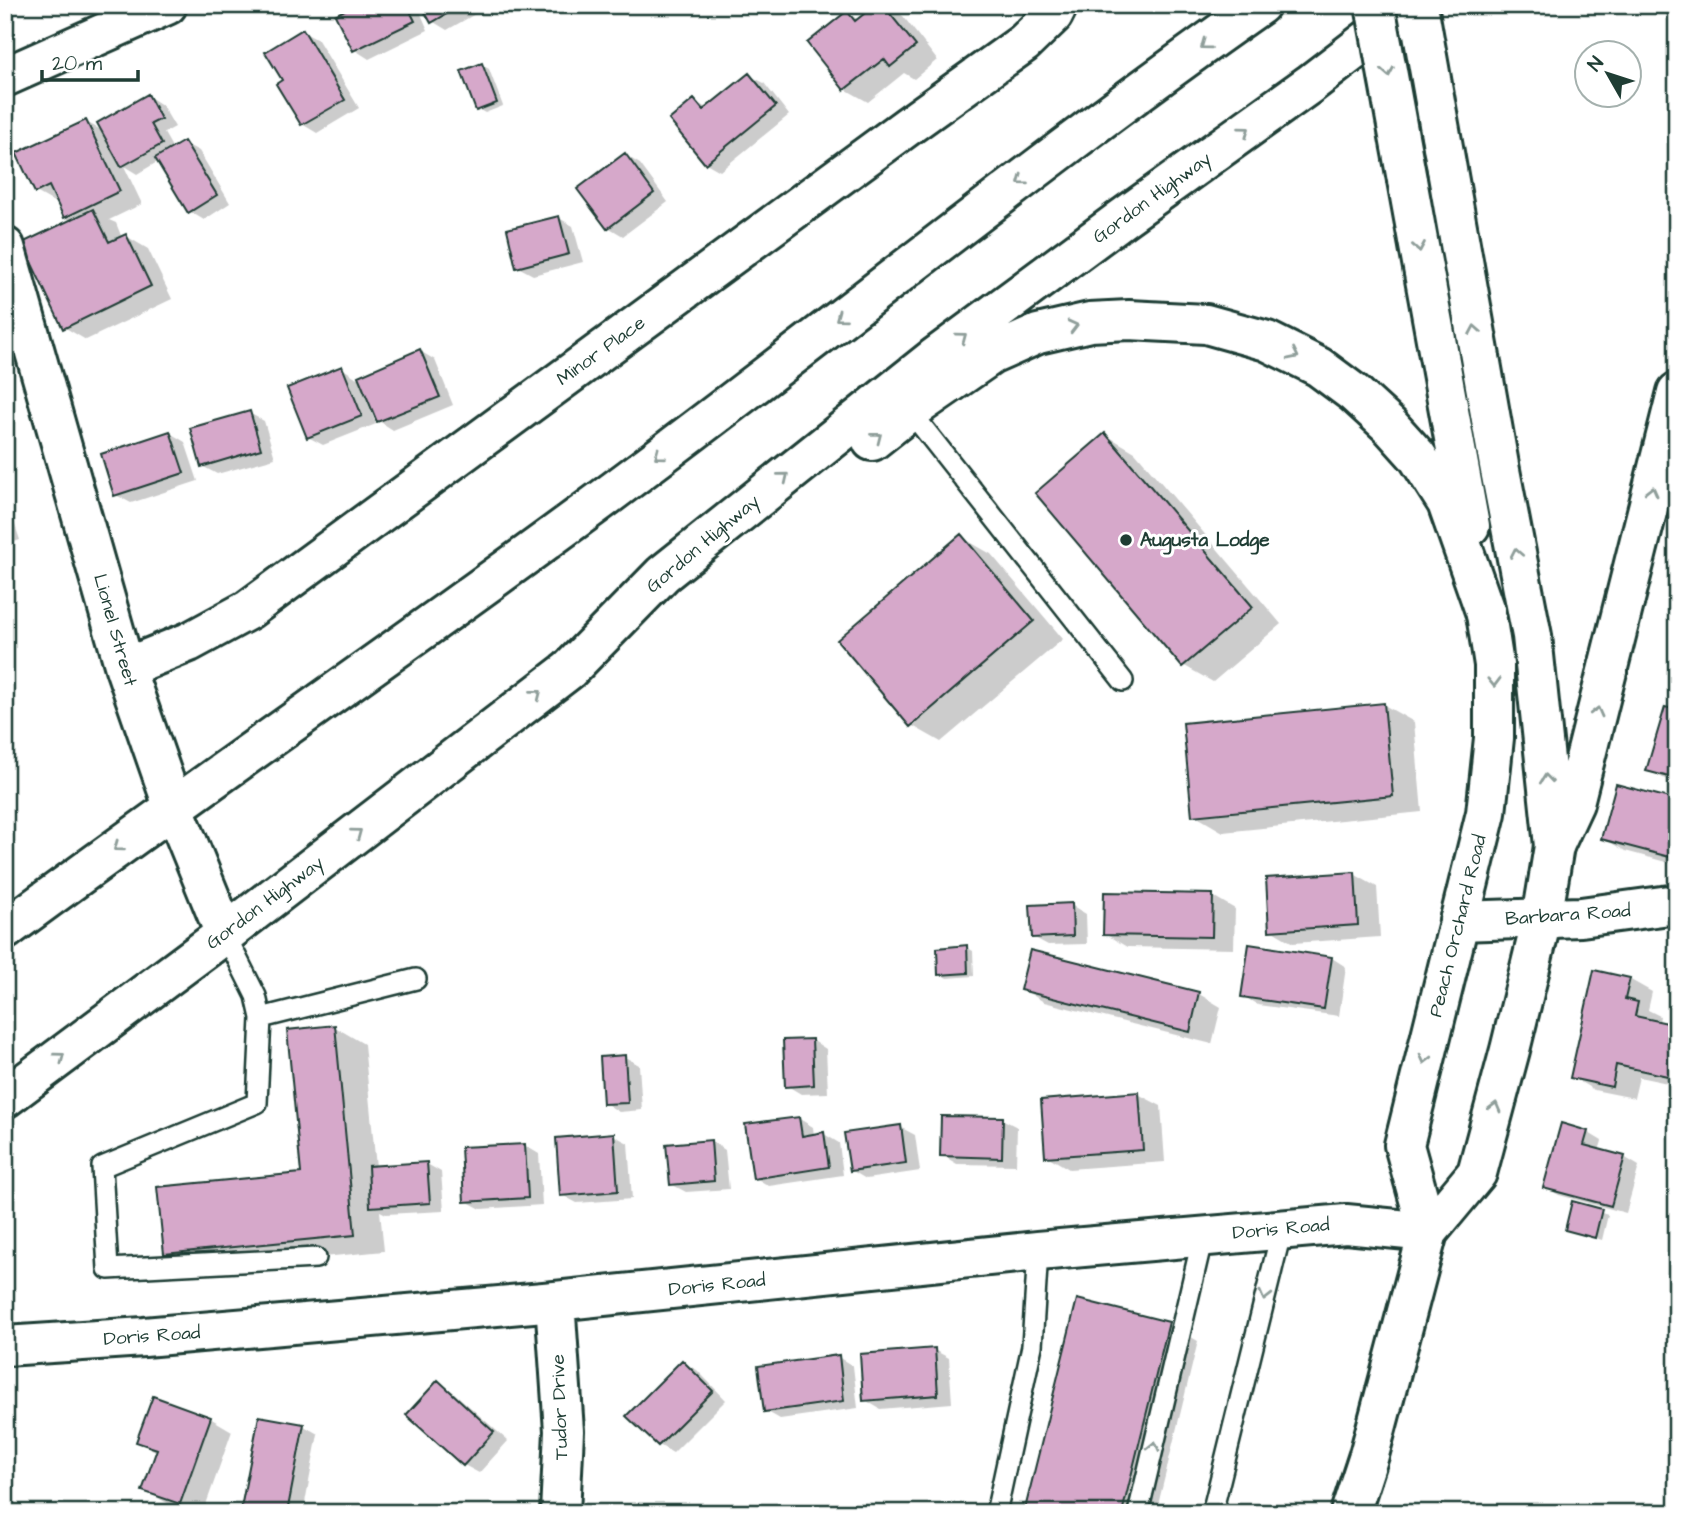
<svg xmlns="http://www.w3.org/2000/svg" width="1682" height="1518" font-family="'Architects Daughter',sans-serif">
<rect width="100%" height="100%" fill="#fff"/>
<filter id="ink" filterUnits="userSpaceOnUse"><feTurbulence type="fractalNoise" baseFrequency=".0143" numOctaves="2"/><feDisplacementMap in="SourceGraphic" scale="14" xChannelSelector="R" yChannelSelector="G"/><feConvolveMatrix kernelMatrix="1 2 1 2 8 2 1 2 1" color-interpolation-filters="sRGB"/></filter>
<g filter="url(#ink)">
<!-- shadow -->
<path fill="#0003" d="M5,5L10,12L5,14Z
M358,5H417L428,30L369,59L355,50L338,15Z
M423,5H491L447,30L432,21Z
M878,5H884L903,16L937,60L914,79L904,73L868,102L845,89L809,43L847,13L859,20Z
M944,5H985L984,13Z
M303,32L318,40L359,108L317,133L302,124Z
M482,65L489,69L503,106L485,113L478,109Z
M749,75L764,83L789,115L720,171L706,163L694,101L708,109Z
M148,96L162,105L175,127L164,133L173,149L184,143L199,151L230,203L204,220L189,211L159,161L137,174L124,166L142,204L109,220L116,223L122,238L126,236L148,249L172,299L86,340L64,327L72,221L65,217L59,205L36,192L86,122L103,131Z
M625,155L640,164L668,202L623,236L608,227Z
M559,218L573,226L583,262L533,275L518,267Z
M420,351L435,360L453,405L393,430L379,421L369,397L366,398L376,424L323,445L308,437L342,368L357,378Z
M249,413L264,421L275,458L217,474L202,466Z
M170,433L185,442L198,481L131,503L116,495Z
M1106,435L1135,452L1281,624L1213,682L1183,665Z
M5,495L20,540L5,545Z
M961,537L991,554L1063,639L941,742L911,725Z
M1384,705L1414,722L1422,812L1223,832L1194,815Z
M1677,711V782L1663,778L1648,770Z
M1677,802V865L1625,851L1603,838Z
M1354,874L1377,887L1380,937L1293,943L1271,930Z
M1213,896L1235,909L1234,949L1127,947L1105,934Z
M1071,905L1086,914L1087,944L1048,945L1033,937Z
M966,947L973,951L974,976L947,978L940,974Z
M1031,952L1199,994L1221,1007L1212,1044L1044,1002L1022,989Z
M1332,958L1346,967L1339,1016L1258,1005L1243,996Z
M1629,979L1652,992L1648,1010L1660,1016L1659,1022L1677,1026V1085L1639,1077L1634,1098L1594,1090L1572,1077Z
M335,1027L364,1044L376,1167L427,1164L441,1172L444,1211L386,1214L380,1211L384,1251L195,1270L165,1253L303,1175Z
M812,1040L826,1049L828,1093L801,1094L786,1085Z
M625,1057L639,1065L642,1110L619,1112L605,1103Z
M1138,1094L1161,1106L1165,1162L1069,1169L1047,1156Z
M798,1118L813,1127L814,1136L824,1134L839,1143L843,1175L769,1186L754,1177Z
M1002,1119L1017,1127L1016,1165L957,1164L942,1155Z
M900,1127L915,1135L920,1171L866,1179L851,1170Z
M1587,1132L1602,1141L1599,1151L1624,1157L1639,1166L1626,1213L1559,1195L1545,1187Z
M613,1135L628,1143L632,1199L577,1203L562,1195Z
M711,1141L725,1150L729,1189L686,1192L671,1184Z
M524,1145L539,1154L542,1205L481,1209L466,1201Z
M1574,1204L1608,1215L1602,1240L1567,1229Z
M1168,1324L1198,1341L1156,1513H1026Z
M934,1350L949,1358L952,1403L880,1409L865,1400Z
M838,1357L853,1366L858,1408L780,1419L766,1411Z
M682,1362L697,1370L726,1400L673,1453L659,1445Z
M438,1382L452,1391L508,1441L479,1473L464,1465Z
M210,1418L232,1431L203,1513H195L167,1503L144,1490L157,1452L138,1441Z
M304,1426L318,1434L303,1513H244Z"/>
<!-- building -->
<path fill="#d6a8ca" stroke="#1f3d34" stroke-width="2" d="M354,5H407L415,21L353,51L335,15Z
M421,5H462L431,23Z
M875,5H883L916,46L890,67L884,59L844,90L807,43L847,11L855,21Z
M303,29L345,100L301,125L276,84L282,80L265,52Z
M482,63L497,103L476,111L461,71Z
M749,73L776,106L705,164L669,120L694,99L703,110Z
M148,94L161,119L151,124L162,144L121,167L97,123Z
M86,120L120,191L64,218L49,186L35,193L16,153Z
M184,141L217,195L188,213L155,158Z
M625,153L654,193L607,229L577,189Z
M93,209L109,242L126,234L151,286L63,329L22,243Z
M559,216L569,254L516,268L507,229Z
M420,349L440,397L377,422L358,376Z
M342,366L362,416L307,438L287,388Z
M250,411L261,449L201,467L190,428Z
M170,431L184,473L114,496L101,454Z
M1105,433L1253,607L1182,667L1035,493Z
M961,534L1034,621L910,727L837,640Z
M1384,703L1393,796L1192,816L1183,723Z
M1665,707L1677,710V779L1646,771Z
M1616,784L1677,800V859L1601,839Z
M1355,872L1358,925L1269,931L1266,878Z
M1104,892L1213,894L1212,937L1103,935Z
M1072,903L1073,936L1032,938L1030,905Z
M1249,944L1332,957L1324,1009L1241,997Z
M967,945L968,973L938,975L937,948Z
M1030,950L1199,992L1190,1032L1020,990Z
M1594,970L1630,978L1625,999L1638,1002L1635,1016L1677,1025V1078L1616,1065L1612,1087L1570,1078Z
M335,1025L355,1235L164,1254L157,1187L301,1173L287,1030Z
M812,1039L814,1085L785,1087L783,1040Z
M625,1055L628,1103L603,1104L600,1057Z
M1139,1092L1143,1150L1045,1157L1041,1100Z
M941,1116L1003,1117L1002,1158L940,1156Z
M799,1117L802,1136L824,1132L829,1167L753,1179L745,1124Z
M1561,1123L1588,1131L1584,1145L1625,1156L1611,1206L1543,1188Z
M901,1125L906,1163L850,1171L844,1133Z
M614,1133L618,1191L560,1196L556,1138Z
M711,1140L714,1181L670,1185L666,1144Z
M525,1144L528,1198L464,1202L461,1147Z
M427,1162L430,1203L370,1207L368,1166Z
M1572,1201L1602,1209L1595,1238L1565,1230Z
M1077,1299L1169,1322L1122,1513H1024Z
M935,1348L938,1395L863,1401L860,1354Z
M839,1355L844,1401L764,1412L758,1366Z
M682,1360L713,1391L658,1446L626,1416Z
M438,1380L494,1432L463,1466L406,1415Z
M153,1396L211,1417L180,1504L142,1491L157,1449L136,1442Z
M259,1416L304,1424L287,1513H240Z"/>
<g fill="none" stroke-linecap="round" stroke-linejoin="round">
<!-- lane casing -->
<g stroke="#1f3d34" stroke-width="24">
<path id="lane" d="M910,411L1123,681
M225,934L256,996L261,1018L257,1103L102,1167L108,1269L316,1258
M261,1018L416,979
M996,1513L1032,1346L1038,1251
M1138,1513L1203,1236
M1212,1513L1282,1229"/>
</g>
<!-- street casing -->
<g stroke="#1f3d34" stroke-width="44">
<path id="street" d="M5,77L167,5
M5,247L125,668L173,806L225,934
M125,668L189,642L248,610L908,126L1024,43L1053,15L1058,5
M1459,921L1581,917L1677,904
M555,1301L564,1431L560,1513
M5,1346L144,1337L555,1301L1038,1251L1346,1224L1428,1232"/>
</g>
<!-- primary casing -->
<g stroke="#1f3d34" stroke-width="44">
<path id="primary" d="M1428,1232L1404,1145L1486,813L1494,738V665L1486,614
M1350,1513L1369,1455L1428,1232L1477,1173L1510,1050L1542,919L1554,846"/>
</g>
<!-- highway casing -->
<g stroke="#1f3d34" stroke-width="44">
<path id="highway" d="M1418,5L1499,465L1532,636L1554,846
M1407,180L1470,526
M872,441L910,411L991,355L1038,334L1090,322L1129,320L1206,324L1267,341L1319,367L1354,393L1390,426L1417,456L1447,503L1486,614
M1554,846L1574,803L1677,392
M5,930C194,790 388,657 577,518C807,350 1027,168 1260,5
M5,1098L225,934L569,670L663,574L934,358L1123,218L1310,84L1413,5"/>
</g>
<!-- lane -->
<use href="#lane" stroke="#fff" stroke-width="19"/>
<!-- street -->
<use href="#street" stroke="#fff" stroke-width="38"/>
<!-- primary -->
<use href="#primary" stroke="#fff" stroke-width="38"/>
<!-- highway -->
<use href="#highway" stroke="#fff" stroke-width="38"/>
<!-- highway-bridge casing -->
<g stroke="#1f3d34" stroke-width="44" stroke-linecap="butt">
<path id="highway-bridge" d="M1375,5L1407,180"/>
</g>
<!-- highway-bridge -->
<use href="#highway-bridge" stroke="#fff" stroke-width="38"/>
</g>
<!-- one-way arrows -->
<defs><path id="oneway-chevron" d="M-2-3.5L2.5 0L-2 3.5" fill="none" stroke-width="1.6" stroke-linecap="round" stroke-linejoin="round" transform="scale(1.75)"/></defs>
<g stroke="#8f9e9a">
<use href="#oneway-chevron" transform="translate(1205 45) rotate(144)"/>
<use href="#oneway-chevron" transform="translate(1388 72) rotate(80)"/>
<use href="#oneway-chevron" transform="translate(1245 131) rotate(-36)"/>
<use href="#oneway-chevron" transform="translate(1022 181) rotate(144)"/>
<use href="#oneway-chevron" transform="translate(1419 247) rotate(80)"/>
<use href="#oneway-chevron" transform="translate(840 317) rotate(143)"/>
<use href="#oneway-chevron" transform="translate(1073 326) rotate(-14)"/>
<use href="#oneway-chevron" transform="translate(1475 330) rotate(-100)"/>
<use href="#oneway-chevron" transform="translate(962 337) rotate(-37)"/>
<use href="#oneway-chevron" transform="translate(1294 355) rotate(26)"/>
<use href="#oneway-chevron" transform="translate(877 437) rotate(-38)"/>
<use href="#oneway-chevron" transform="translate(659 455) rotate(143)"/>
<use href="#oneway-chevron" transform="translate(784 477) rotate(-39)"/>
<use href="#oneway-chevron" transform="translate(1652 491) rotate(-76)"/>
<use href="#oneway-chevron" transform="translate(1516 553) rotate(-101)"/>
<use href="#oneway-chevron" transform="translate(1494 682) rotate(89)"/>
<use href="#oneway-chevron" transform="translate(537 694) rotate(-38)"/>
<use href="#oneway-chevron" transform="translate(1597 712) rotate(-76)"/>
<use href="#oneway-chevron" transform="translate(1546 779) rotate(-96)"/>
<use href="#oneway-chevron" transform="translate(357 833) rotate(-37)"/>
<use href="#oneway-chevron" transform="translate(118 847) rotate(144)"/>
<use href="#oneway-chevron" transform="translate(60 1057) rotate(-37)"/>
<use href="#oneway-chevron" transform="translate(1425 1059) rotate(104)"/>
<use href="#oneway-chevron" transform="translate(1495 1107) rotate(-75)"/>
<use href="#oneway-chevron" transform="translate(1265 1296) rotate(104)"/>
<use href="#oneway-chevron" transform="translate(1154 1446) rotate(-77)"/>
</g>
</g>
<!-- markers -->
<circle fill="#1f3d34" stroke="#fff" stroke-width="2.5" cx="1126" cy="540" r="7"/>
<g text-anchor="middle" dominant-baseline="central" stroke-width="6" stroke-linejoin="round" paint-order="stroke">
<!-- street labels -->
<g font-size="19" fill="#1f3d34" stroke="#fff">
<text transform="translate(1152 198) rotate(-36)">Gordon Highway</text>
<text transform="translate(601 351) rotate(-36)">Minor Place</text>
<text transform="translate(703 544) rotate(-40)">Gordon Highway</text>
<text transform="translate(115 630) rotate(74)">Lionel Street</text>
<text transform="translate(265 903) rotate(-37)">Gordon Highway</text>
<text transform="translate(1568 915) rotate(-4)">Barbara Road</text>
<text transform="translate(1458 926) rotate(-76)">Peach Orchard Road</text>
<text transform="translate(1281 1229) rotate(-5)">Doris Road</text>
<text transform="translate(717 1285) rotate(-6)">Doris Road</text>
<text transform="translate(152 1336) rotate(-4)">Doris Road</text>
<text transform="translate(560 1407) rotate(-92)">Tudor Drive</text>
</g>
<!-- poi labels -->
<g font-size="19" font-weight="bold" fill="#1f3d34" stroke="#fff" text-anchor="start">
<text x="1140" y="540">Augusta Lodge</text>
</g>
</g>
<!-- margin -->
<rect width="1682" height="1518" fill="none" stroke="#fff" stroke-width="28"/>
<rect x="14" y="14" width="1654" height="1490" fill="none" stroke="#1f3d34" stroke-width="2.5" filter="url(#ink)"/>
<!-- north arrow -->
<g transform="translate(1608 74) rotate(309)"><circle r="33" fill="#ffffff" stroke="#a5b1ae" stroke-width="2"/>
<path d="M0-5L12 26L0 18L-12 26Z" fill="#1f3d34"/>
<text y="-10" font-size="19" font-weight="bold" text-anchor="middle" fill="#1f3d34">N</text>
</g>
<!-- scale -->
<path d="M42 70v10h96v-10" fill="none" stroke="#1f3d34" stroke-width="3.5"/>
<text x="52" y="70" font-size="21" fill="#1f3d34" stroke="#ffffff" stroke-width="5" paint-order="stroke">20 m</text>
</svg>
